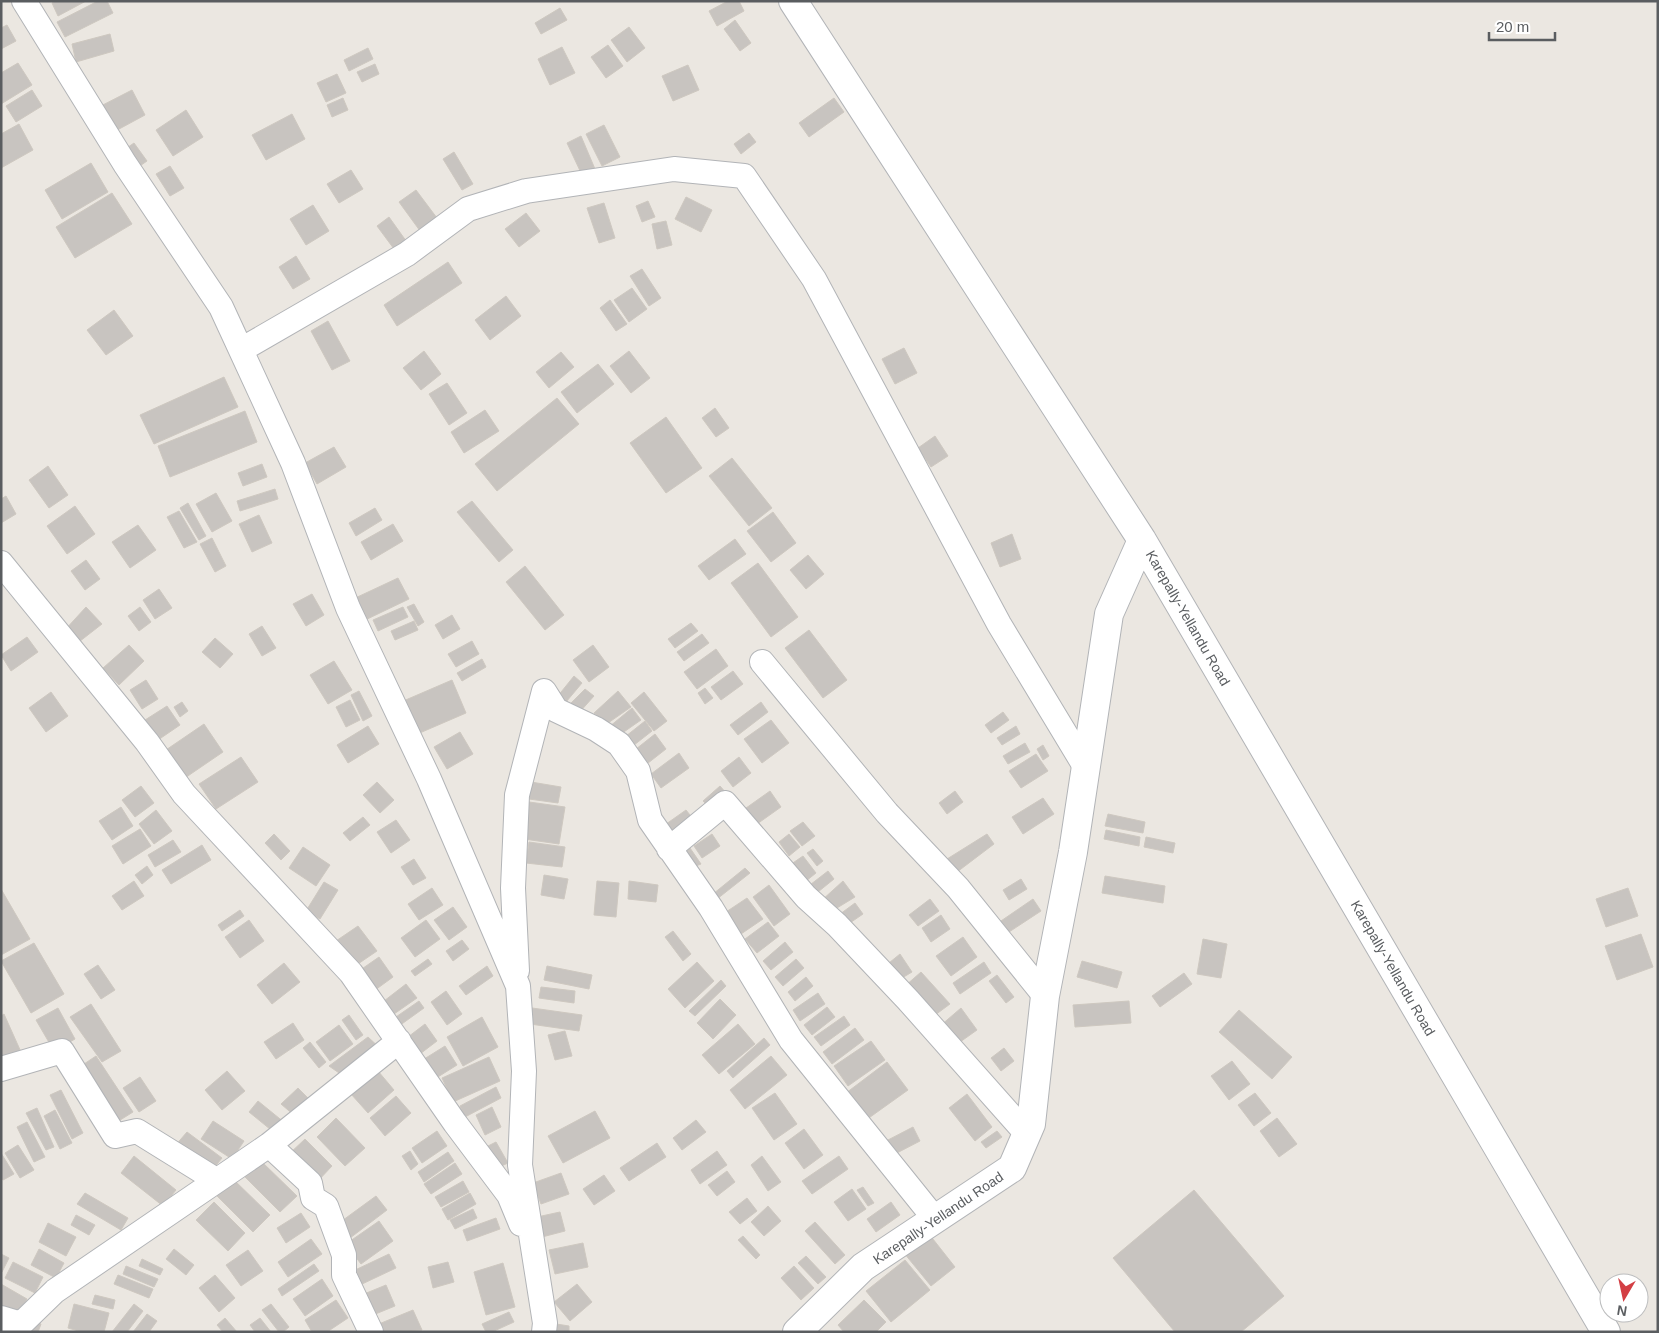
<svg xmlns="http://www.w3.org/2000/svg" width="1659" height="1333" font-family="Arial,sans-serif">
<rect width="100%" height="100%" fill="#ebe7e1"/>
<!-- building -->
<path fill="#c8c4c0" stroke="#cec8c0" d="M56,1H86L58,16L52,3Z
M98,1H107L113,13L65,37L57,22Z
M728,1H739L744,11L717,26L709,11Z
M560,8L567,20L541,34L535,23Z
M735,20L751,43L740,51L724,29Z
M7,25L16,41L1,49V28Z
M629,27L645,48L627,62L611,40Z
M110,34L114,51L76,62L72,44Z
M608,45L623,66L606,78L591,57Z
M562,47L575,73L550,85L538,59Z
M368,48L373,59L349,71L344,60Z
M18,63L32,85L1,104V73Z
M375,64L379,74L362,82L357,72Z
M688,65L699,90L673,101L662,76Z
M337,74L346,93L326,102L317,83Z
M32,90L42,106L16,122L6,106Z
M132,90L145,115L108,135L95,109Z
M343,98L348,110L332,117L327,105Z
M834,98L844,112L809,137L799,123Z
M186,110L203,137L173,156L156,130Z
M292,114L305,139L266,160L252,135Z
M19,124L33,150L1,168V134Z
M604,125L620,157L602,166L586,134Z
M749,133L756,142L741,154L734,144Z
M581,136L595,169L582,175L567,143Z
M134,143L147,161L134,170L121,152Z
M454,152L473,184L462,190L443,159Z
M91,163L108,192L62,219L45,190Z
M170,166L184,188L170,196L156,174Z
M351,170L363,189L339,203L327,184Z
M416,190L440,222L423,235L399,202Z
M112,193L132,224L75,258L56,227Z
M686,197L712,210L701,232L675,219Z
M648,201L655,217L642,222L636,206Z
M604,203L615,238L599,243L587,208Z
M313,205L329,231L306,245L290,219Z
M526,213L540,231L519,247L505,229Z
M389,217L409,245L397,253L377,226Z
M666,221L672,245L657,249L652,224Z
M296,256L310,279L293,289L279,267Z
M448,262L462,283L397,326L384,305Z
M642,269L661,298L649,306L630,276Z
M632,288L647,309L629,322L614,300Z
M506,296L521,316L490,340L475,320Z
M610,300L627,324L616,331L600,308Z
M114,310L133,336L106,355L87,330Z
M328,321L350,361L332,370L311,331Z
M904,348L917,373L895,384L882,359Z
M424,351L441,374L421,390L403,368Z
M629,351L650,378L631,393L610,366Z
M561,352L574,367L549,388L536,372Z
M598,364L614,384L577,413L561,392Z
M224,377L238,407L154,444L140,415Z
M447,383L467,413L449,425L429,394Z
M557,398L579,424L497,491L475,464Z
M715,408L729,428L716,437L702,418Z
M485,410L499,431L464,453L451,432Z
M245,411L257,442L170,477L158,446Z
M666,417L702,468L666,493L630,443Z
M935,436L948,456L931,467L918,448Z
M334,447L346,467L317,484L305,463Z
M732,458L772,508L749,526L709,476Z
M262,464L267,477L243,486L238,473Z
M48,466L68,495L49,508L29,480Z
M275,489L278,499L240,511L237,501Z
M216,493L232,521L212,532L196,504Z
M6,496L16,514L1,523V499Z
M472,501L513,550L499,562L457,512Z
M188,503L206,536L199,540L180,508Z
M75,506L95,534L67,554L47,526Z
M375,508L382,520L356,536L349,523Z
M179,511L197,542L184,548L167,517Z
M773,512L796,543L771,562L747,531Z
M259,515L272,543L252,552L239,524Z
M393,524L403,541L371,560L361,542Z
M138,525L156,550L130,568L112,542Z
M1012,534L1021,559L1000,567L991,543Z
M212,538L226,566L215,572L200,544Z
M735,539L746,554L709,580L698,566Z
M808,555L824,574L806,589L790,570Z
M86,560L100,579L85,590L71,571Z
M758,563L798,617L771,637L731,583Z
M525,566L564,615L545,630L506,582Z
M398,578L409,599L361,622L351,600Z
M159,589L172,608L155,619L143,600Z
M312,594L324,615L306,626L293,604Z
M414,604L424,622L418,626L407,607Z
M86,607L102,624L75,645L64,631Z
M140,607L151,622L139,631L128,616Z
M403,607L408,617L378,631L373,620Z
M452,615L460,629L443,639L435,625Z
M414,621L418,630L395,640L391,631Z
M691,623L698,631L675,648L668,639Z
M262,626L276,648L262,656L249,634Z
M809,630L847,680L823,698L785,648Z
M702,634L709,643L684,661L677,652Z
M27,637L38,652L11,671L1,655Z
M215,638L233,654L220,668L202,652Z
M472,641L479,654L456,667L448,654Z
M129,645L144,661L119,685L103,668Z
M593,645L609,667L589,682L573,660Z
M716,649L728,666L697,689L684,672Z
M482,659L486,667L462,681L457,673Z
M334,661L352,690L328,704L310,675Z
M733,671L743,684L721,700L711,687Z
M574,676L582,683L561,708L553,702Z
M146,680L158,699L142,709L130,690Z
M452,680L466,713L415,735L401,702Z
M705,688L713,698L705,704L698,693Z
M585,689L594,696L578,714L569,705Z
M359,691L372,716L363,721L351,695Z
M618,691L631,707L608,723L594,713Z
M51,692L68,716L46,732L29,708Z
M644,692L667,721L654,731L631,703Z
M350,700L360,720L346,727L336,707Z
M182,702L188,711L180,717L174,707Z
M761,702L768,712L738,735L730,725Z
M167,706L180,725L158,740L145,720Z
M632,708L641,720L618,736L609,727Z
M1003,712L1009,720L991,733L985,725Z
M771,720L789,743L762,763L744,739Z
M645,721L652,731L629,749L621,740Z
M204,724L223,752L179,782L160,754Z
M368,726L379,744L348,763L337,745Z
M1016,726L1020,734L1002,745L997,738Z
M460,732L473,754L447,769L434,747Z
M655,734L666,749L643,767L631,753Z
M1025,743L1030,752L1008,764L1003,756Z
M1043,745L1049,756L1043,760L1037,749Z
M679,753L689,768L661,788L651,774Z
M1036,754L1048,771L1021,788L1009,771Z
M241,757L258,782L216,809L199,784Z
M739,757L751,773L733,787L721,771Z
M377,782L394,800L380,813L363,795Z
M531,782L561,787L558,803L529,799Z
M141,786L154,803L135,817L122,800Z
M720,786L727,794L710,808L703,801Z
M770,791L781,807L750,829L739,813Z
M955,791L963,802L947,814L939,803Z
M1043,798L1054,814L1023,834L1012,817Z
M522,801L565,807L559,844L517,838Z
M121,807L133,826L112,840L99,821Z
M156,810L172,831L154,844L139,824Z
M686,810L694,820L667,840L659,829Z
M1108,814L1145,822L1143,833L1105,826Z
M363,817L370,825L350,841L343,833Z
M396,820L410,840L391,853L377,832Z
M803,822L815,836L802,846L790,831Z
M140,829L151,846L123,864L112,846Z
M1106,830L1140,837L1139,846L1104,839Z
M274,834L290,851L281,860L265,843Z
M712,834L720,846L702,858L694,846Z
M789,834L800,847L789,856L779,842Z
M987,834L994,844L957,872L947,859Z
M1146,837L1175,843L1173,853L1144,847Z
M173,840L181,852L155,867L148,855Z
M529,842L565,847L562,867L526,863Z
M202,845L211,860L171,884L162,870Z
M303,847L330,865L316,886L289,868Z
M690,848L701,864L693,867L683,854Z
M813,849L823,861L817,866L807,853Z
M803,856L816,873L801,885L787,867Z
M414,859L426,878L413,885L401,867Z
M147,866L153,875L142,884L135,875Z
M745,868L750,873L717,899L713,894Z
M828,871L834,879L813,896L806,888Z
M544,875L568,879L564,899L541,895Z
M1105,876L1165,886L1163,903L1102,893Z
M1021,879L1027,889L1009,900L1003,890Z
M134,881L144,896L122,910L112,896Z
M597,881L619,883L616,917L594,915Z
M629,881L658,885L656,902L628,899Z
M843,881L855,897L832,911L821,901Z
M324,882L338,890L320,919L306,911Z
M769,885L790,914L774,926L753,897Z
M432,888L443,905L419,920L408,904Z
M1628,888L1638,916L1606,927L1596,899Z
M1,889L30,939L1,955Z
M747,898L763,919L741,934L726,912Z
M930,899L939,911L918,926L909,915Z
M1033,899L1041,911L1006,934L998,923Z
M855,903L863,914L844,927L836,917Z
M453,907L467,927L449,940L434,920Z
M240,910L244,916L222,931L218,925Z
M941,915L950,929L931,942L922,928Z
M249,920L264,941L240,958L225,937Z
M426,920L440,939L415,957L401,938Z
M768,922L779,936L757,953L745,939Z
M358,926L377,951L352,968L333,943Z
M673,931L691,954L683,961L665,937Z
M1641,934L1653,967L1617,980L1605,946Z
M963,937L977,957L951,976L936,956Z
M1203,939L1227,944L1221,978L1197,974Z
M462,940L469,949L453,961L446,951Z
M785,942L793,952L771,970L763,961Z
M34,943L64,994L31,1013L1,961Z
M900,954L912,972L897,981L884,967Z
M379,957L393,977L371,993L356,973Z
M428,959L432,964L415,976L411,971Z
M796,959L804,968L783,986L775,977Z
M1082,961L1122,972L1117,988L1077,977Z
M697,962L714,981L685,1008L668,989Z
M984,962L991,973L960,994L953,983Z
M284,963L300,982L272,1004L257,985Z
M98,965L115,990L101,999L84,974Z
M487,966L493,976L466,995L459,986Z
M547,966L592,975L589,989L544,980Z
M921,972L950,1004L931,1018L905,986Z
M1184,973L1192,984L1160,1007L1152,996Z
M997,975L1014,997L1006,1003L989,981Z
M806,977L813,986L795,1001L788,992Z
M721,980L726,986L695,1016L689,1011Z
M406,984L417,998L394,1014L384,1001Z
M541,987L575,991L574,1003L539,998Z
M446,991L462,1014L447,1025L431,1002Z
M818,993L825,1004L800,1021L793,1010Z
M720,999L736,1015L713,1039L697,1023Z
M419,1001L424,1008L399,1026L393,1019Z
M1129,1001L1131,1023L1075,1027L1073,1005Z
M91,1004L121,1051L102,1062L70,1017Z
M525,1007L582,1015L579,1031L523,1023Z
M827,1007L835,1017L812,1035L804,1025Z
M58,1008L75,1039L54,1051L36,1020Z
M961,1008L977,1030L953,1047L940,1026Z
M1239,1010L1292,1057L1272,1079L1219,1032Z
M4,1014L21,1052L1,1059V1016Z
M349,1015L363,1035L356,1040L342,1020Z
M844,1016L850,1025L821,1046L814,1037Z
M482,1017L498,1047L463,1066L447,1037Z
M293,1023L304,1040L276,1059L264,1042Z
M425,1024L437,1041L416,1057L404,1040Z
M738,1024L755,1044L719,1074L702,1055Z
M339,1025L353,1044L330,1061L316,1042Z
M855,1028L864,1040L832,1064L823,1052Z
M565,1031L572,1056L555,1060L548,1035Z
M368,1037L382,1050L342,1075L329,1066Z
M764,1038L770,1045L733,1078L727,1071Z
M871,1041L885,1060L848,1086L834,1066Z
M310,1042L326,1062L319,1068L303,1048Z
M445,1046L457,1065L433,1080L421,1061Z
M1004,1048L1014,1061L1001,1071L991,1058Z
M96,1056L133,1112L117,1122L78,1068Z
M771,1056L787,1075L745,1109L730,1090Z
M489,1057L500,1081L453,1102L442,1078Z
M1232,1061L1250,1084L1229,1100L1211,1076Z
M887,1062L908,1090L866,1120L846,1093Z
M227,1071L245,1091L222,1110L205,1090Z
M378,1071L394,1090L368,1113L351,1094Z
M140,1077L156,1101L139,1112L123,1088Z
M496,1087L501,1098L465,1117L460,1106Z
M298,1088L311,1101L295,1116L281,1104Z
M61,1090L83,1133L72,1139L50,1095Z
M775,1093L797,1124L774,1140L752,1108Z
M1255,1093L1271,1113L1254,1126L1238,1105Z
M967,1094L992,1127L975,1141L949,1108Z
M396,1096L411,1113L385,1136L370,1118Z
M258,1101L285,1123L276,1134L249,1112Z
M492,1107L501,1127L485,1135L476,1115Z
M37,1108L54,1147L46,1150L26,1113Z
M55,1110L72,1143L60,1149L44,1116Z
M595,1111L610,1138L563,1163L548,1136Z
M336,1118L365,1148L345,1166L317,1137Z
M1277,1118L1297,1144L1279,1157L1260,1131Z
M696,1120L706,1132L682,1150L673,1138Z
M213,1121L244,1141L232,1159L201,1139Z
M27,1122L45,1157L34,1162L17,1127Z
M913,1127L920,1141L893,1155L886,1141Z
M804,1129L823,1155L804,1169L785,1143Z
M437,1131L447,1146L422,1163L412,1148Z
M997,1131L1002,1137L986,1148L981,1142Z
M187,1132L222,1158L209,1174L174,1147Z
M305,1139L332,1166L316,1183L288,1155Z
M496,1142L508,1163L497,1168L486,1147Z
M657,1143L666,1157L629,1181L620,1168Z
M18,1145L34,1170L20,1178L5,1153Z
M410,1151L418,1164L411,1170L402,1156Z
M717,1151L727,1165L700,1184L691,1170Z
M448,1152L454,1161L424,1182L418,1172Z
M1,1153L14,1174L3,1180L1,1178Z
M134,1156L176,1190L163,1206L121,1173Z
M762,1156L781,1182L768,1191L751,1165Z
M839,1156L848,1169L812,1194L802,1181Z
M261,1161L297,1196L280,1212L245,1177Z
M455,1163L462,1174L431,1194L424,1184Z
M727,1171L735,1182L717,1196L708,1185Z
M561,1173L569,1194L541,1204L533,1183Z
M604,1175L615,1191L594,1205L583,1189Z
M232,1178L270,1215L253,1232L215,1194Z
M463,1181L469,1192L441,1207L435,1197Z
M863,1187L874,1203L868,1206L857,1190Z
M852,1189L866,1209L848,1221L834,1202Z
M1194,1190L1284,1296L1241,1332H1175L1113,1258Z
M85,1193L128,1218L121,1230L77,1204Z
M470,1193L476,1204L448,1220L442,1209Z
M376,1196L387,1210L350,1238L339,1223Z
M747,1198L757,1211L740,1224L729,1212Z
M214,1202L245,1233L228,1251L196,1220Z
M891,1202L900,1215L876,1232L867,1219Z
M768,1206L781,1221L764,1236L751,1222Z
M473,1209L477,1218L455,1229L450,1220Z
M560,1212L565,1231L542,1237L537,1217Z
M301,1213L310,1227L286,1243L277,1228Z
M76,1215L95,1225L89,1235L71,1225Z
M496,1218L500,1229L467,1241L463,1230Z
M379,1221L393,1241L361,1264L346,1244Z
M815,1222L845,1255L835,1264L805,1231Z
M48,1223L76,1237L66,1256L39,1242Z
M929,1234L955,1267L931,1286L904,1253Z
M743,1236L760,1255L756,1259L738,1240Z
M311,1239L322,1254L288,1277L278,1262Z
M583,1243L588,1267L555,1274L549,1250Z
M39,1249L64,1263L56,1278L31,1265Z
M174,1249L194,1265L186,1275L166,1259Z
M248,1250L263,1271L241,1286L226,1265Z
M1,1254L9,1258L2,1272L1,1271Z
M389,1254L396,1268L360,1285L353,1271Z
M806,1256L826,1277L818,1284L798,1263Z
M142,1259L163,1269L160,1275L139,1266Z
M905,1260L930,1290L891,1322L866,1291Z
M13,1262L43,1277L35,1293L5,1278Z
M448,1262L454,1282L433,1288L428,1267Z
M503,1263L515,1307L486,1315L474,1272Z
M314,1264L319,1271L282,1296L278,1289Z
M126,1266L158,1279L154,1287L123,1274Z
M794,1266L814,1288L801,1300L781,1278Z
M118,1275L153,1289L149,1298L114,1284Z
M215,1275L235,1298L219,1312L199,1288Z
M322,1279L333,1296L305,1316L293,1299Z
M1,1284L27,1299L17,1317L1,1308Z
M577,1284L592,1302L570,1321L554,1302Z
M386,1285L395,1306L373,1315L364,1294Z
M95,1295L115,1300L113,1309L92,1304Z
M336,1300L348,1318L327,1332H312L305,1320Z
M864,1300L886,1322L876,1332H844L838,1325Z
M74,1304L109,1313L104,1332H82L68,1328Z
M134,1304L143,1311L127,1332H112Z
M271,1304L289,1327L283,1332H279L262,1310Z
M413,1310L422,1330L376,1332L374,1326Z
M509,1312L514,1322L492,1332H486L482,1324Z
M147,1314L157,1321L149,1332H133Z
M225,1318L237,1332H223L217,1325Z
M260,1318L271,1332H255L250,1325Z
M32,1321L41,1324L38,1332H28Z
M550,1323L569,1326V1332H549Z"/>
<g fill="none" stroke-linecap="round" stroke-linejoin="round">
<!-- minor casing -->
<g stroke="#b2b4b7" stroke-width="26">
<path id="minor" d="M24,1L125,164L221,307L293,463L348,608L429,779L518,986L524,1071L520,1165L545,1323L544,1332
M241,350L407,254L468,209L526,191L674,169L744,176L814,279L999,624L1086,768
M1,563L147,742L184,794L351,973L455,1123L509,1195L521,1224
M762,662L887,813L958,888L1045,996
M669,849L725,803L806,897L837,925L908,1000L1027,1134
M517,971L513,888L517,795L544,691L556,710L596,729L619,744L638,771L650,820L711,908L791,1040L935,1219
M1,1069L62,1051L115,1136L137,1131L216,1180
M269,1145L310,1183L313,1198L326,1206L344,1255V1275L371,1332
M1,1318L21,1324L55,1291L269,1145L399,1041"/>
</g>
<!-- tertiary casing -->
<g stroke="#b2b4b7" stroke-width="30">
<path id="tertiary" d="M793,1L1142,540L1606,1332
M797,1332L863,1267L1012,1168L1031,1124L1045,996L1073,852L1109,614L1142,540"/>
</g>
<!-- minor -->
<use href="#minor" stroke="#fff" stroke-width="24"/>
<!-- tertiary -->
<use href="#tertiary" stroke="#fff" stroke-width="28"/>
</g>
<g text-anchor="middle" dominant-baseline="central" stroke-width="4.5" stroke-linejoin="round" paint-order="stroke">
<!-- street labels -->
<g font-size="14" fill="#5a5d60" stroke="#fff">
<text transform="translate(1188 618) rotate(60)">Karepally-Yellandu Road</text>
<text transform="translate(1393 968) rotate(60)">Karepally-Yellandu Road</text>
<text transform="translate(938 1218) rotate(-34)">Karepally-Yellandu Road</text>
</g>
</g>
<!-- border -->
<rect width="1659" height="1333" fill="none" stroke="#5a5d60" stroke-width="5"/>
<!-- north arrow -->
<g transform="translate(1624 1298) rotate(189)"><circle r="24" fill="#ffffff" stroke="#bdbebf"/>
<path d="M0-4L9 19L0 12L-9 19Z" fill="#d33f44"/>
<text y="-8" font-size="14" font-weight="bold" text-anchor="middle" fill="#5a5d60">N</text>
</g>
<!-- scale -->
<path d="M1489 32v8h66v-8" fill="none" stroke="#5a5d60" stroke-width="2.5"/>
<text x="1496" y="32" font-size="15" fill="#5a5d60" stroke="#ffffff" stroke-width="4" paint-order="stroke">20 m</text>
</svg>
